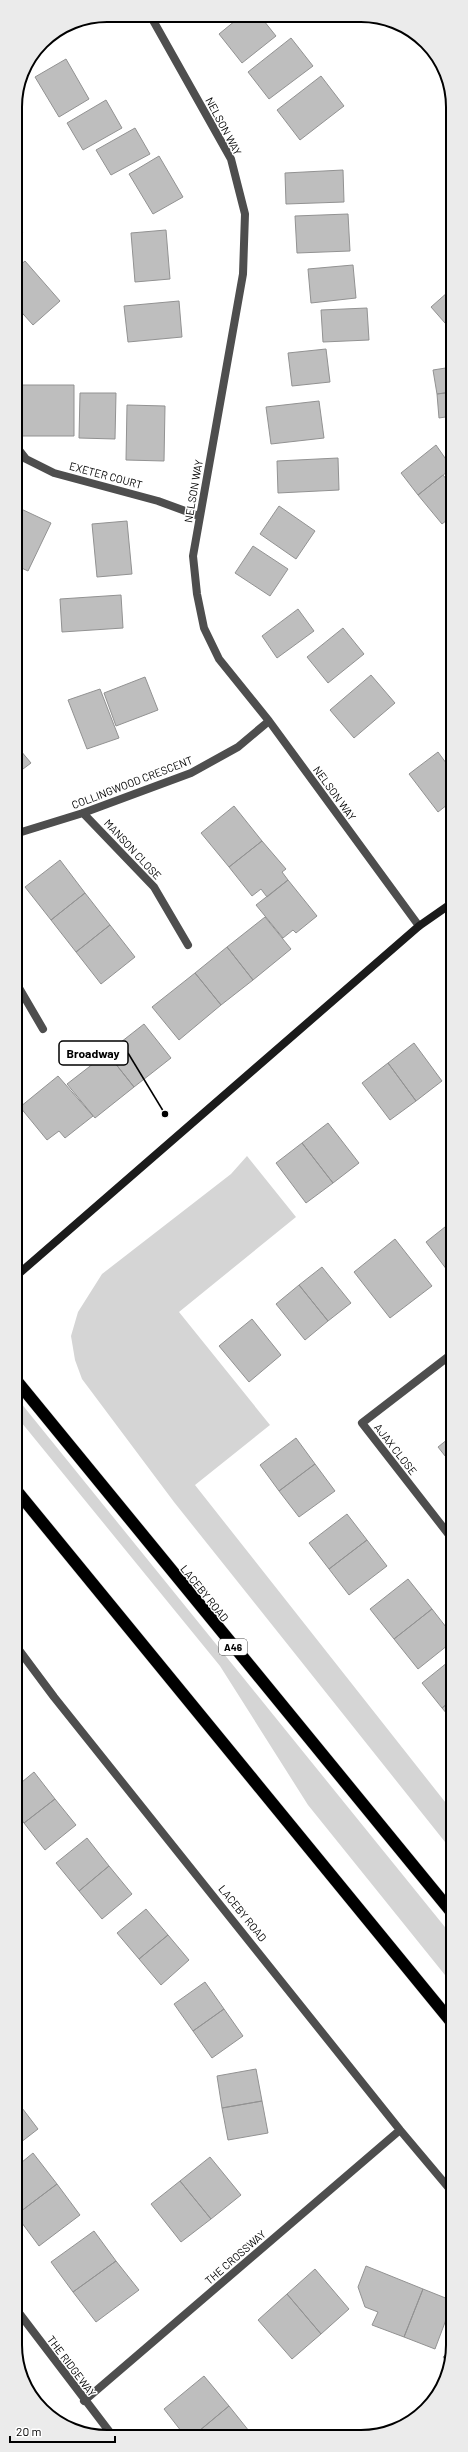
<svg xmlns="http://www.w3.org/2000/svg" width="468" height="2452" font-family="Barlow,sans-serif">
<rect width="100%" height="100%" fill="#fff"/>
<!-- green -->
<path fill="#d5d5d5" d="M247,1156L296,1217L179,1312L270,1425L195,1485L453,1812V1852L174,1502L82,1379L75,1360L71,1336L78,1312L102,1274L231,1174Z
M16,1397L453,1937V1985L308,1805L220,1666L17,1417Z"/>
<!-- building -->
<path fill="#bebebe" stroke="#929292" d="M241,16H260L276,36L242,63L219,34Z
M291,38L313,66L269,99L248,72Z
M66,59L89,99L59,117L35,77Z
M321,76L344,106L300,140L277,110Z
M106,100L122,128L83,150L67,123Z
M135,128L150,154L111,175L96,150Z
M159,156L183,197L153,214L129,174Z
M343,170L344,202L286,204L285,173Z
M348,214L350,251L297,253L295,216Z
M15,224L23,233L15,239Z
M166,230L170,279L135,282L131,233Z
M25,261L60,301L33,325L15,305V269Z
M353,265L356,298L311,303L308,269Z
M448,292L452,297V331L431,307Z
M179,301L182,337L128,342L124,306Z
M367,308L369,340L323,342L321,310Z
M326,349L330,382L292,386L288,353Z
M452,367V392L437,394L433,370Z
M22,385H74V436H22Z
M452,392V416L439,418L437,394Z
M80,393H116L115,439L79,438Z
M319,401L324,438L271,444L266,407Z
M127,405L165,406L164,461L126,460Z
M436,445L452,468L418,495L401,473Z
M338,458L339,490L278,493L277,461Z
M443,475L452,486V516L442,524L418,495Z
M279,506L315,531L296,559L260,534Z
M19,508L51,523L28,571L15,565V516Z
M127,521L132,574L97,577L92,524Z
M253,546L288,569L270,596L235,573Z
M121,595L123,628L62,632L60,599Z
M298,609L314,631L277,658L262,636Z
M343,628L364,654L328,683L307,657Z
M371,675L395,703L354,738L330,710Z
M145,677L158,710L116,726L104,693Z
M100,689L119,738L87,749L68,700Z
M15,744L31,763L15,775Z
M438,752L452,771V801L438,812L409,774Z
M234,806L262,841L229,867L201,833Z
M262,841L286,869L282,872L288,880L267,897L261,889L252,896L229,867Z
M60,860L85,893L51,920L25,887Z
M288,880L317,916L296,933L293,930L283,938L256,905Z
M85,893L110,925L76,952L51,920Z
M265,917L291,949L253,980L227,947Z
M110,925L135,957L101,984L76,952Z
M227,947L253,980L221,1005L195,973Z
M195,973L221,1005L179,1040L152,1007Z
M144,1024L171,1058L134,1087L107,1053Z
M414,1043L442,1081L416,1101L388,1063Z
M107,1053L134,1087L95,1118L67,1084Z
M388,1063L416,1101L390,1120L362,1083Z
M58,1076L93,1116L65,1138L59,1131L47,1140L20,1107Z
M328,1123L359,1163L333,1183L302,1143Z
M302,1143L333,1183L306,1203L276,1163Z
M450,1223L453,1226V1278L426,1242Z
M395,1239L432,1286L390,1318L354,1272Z
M322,1267L351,1303L328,1321L299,1285Z
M299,1285L328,1321L305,1340L276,1304Z
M252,1319L281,1355L249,1382L219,1346Z
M453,1435V1466L438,1447Z
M296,1438L315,1464L279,1491L260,1465Z
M315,1464L335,1491L299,1517L279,1491Z
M347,1514L367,1540L329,1569L309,1543Z
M367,1540L387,1566L349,1595L329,1569Z
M408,1579L432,1609L394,1639L370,1609Z
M432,1609L453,1636V1641L418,1669L394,1639Z
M453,1658V1699L442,1708L422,1683Z
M453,1699V1721L442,1708Z
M16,1749L21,1756L16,1760Z
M34,1772L55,1799L24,1823L16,1813V1787Z
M55,1799L76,1825L45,1850L24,1823Z
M87,1838L109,1866L79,1891L56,1863Z
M109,1866L132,1894L102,1919L79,1891Z
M146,1909L168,1935L139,1959L117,1933Z
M168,1935L189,1960L161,1985L139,1959Z
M205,1982L224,2009L193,2031L174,2004Z
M224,2009L243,2036L212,2058L193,2031Z
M256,2069L262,2101L222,2108L217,2076Z
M16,2100L38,2129L16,2146Z
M262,2101L268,2133L228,2140L222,2108Z
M33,2153L57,2184L16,2215V2167Z
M210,2157L241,2195L211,2219L180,2181Z
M180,2181L211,2219L181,2242L151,2204Z
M57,2184L80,2215L39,2246L16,2215Z
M94,2231L116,2261L73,2292L51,2262Z
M116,2261L139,2290L96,2322L73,2292Z
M366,2266L423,2289L404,2337L372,2325L378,2312L365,2307L358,2287Z
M315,2269L349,2309L321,2334L287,2294Z
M423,2289L453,2301L435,2349L404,2337Z
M287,2294L321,2334L292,2359L258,2320Z
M453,2347V2351L448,2363L443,2357Z
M204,2376L229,2406L193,2436H185L164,2409Z
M229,2406L253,2436H193Z"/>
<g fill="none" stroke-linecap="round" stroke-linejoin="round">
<!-- highway casing -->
<g stroke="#dbdbdb" stroke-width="13">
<path id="highway" d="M16,1380L453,1914
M16,1490L453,2024"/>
</g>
<!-- street -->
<path stroke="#4e4e4e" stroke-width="8" d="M150,15L231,159L245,214L243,274L193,556L197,594L204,628L219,659L269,721L419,926
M15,445L26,459L54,473L158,501L199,516
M83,813L154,887L188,945
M15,834L83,813L191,773L238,747L269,721
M15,981L43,1029
M453,1353L362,1423L453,1540
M16,1646L54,1697L400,2130L453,2193
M16,2309L112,2435
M84,2401L400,2130"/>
<!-- secondary -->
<path stroke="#1b1b1b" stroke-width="8" d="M15,1277L419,926L452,903"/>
<!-- highway -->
<use href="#highway" stroke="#000" stroke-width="12"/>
</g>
<g text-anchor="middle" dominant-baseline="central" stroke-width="3" stroke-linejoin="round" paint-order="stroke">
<!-- shield labels -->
<rect fill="#fff" stroke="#4c4c4c" stroke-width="1" x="219" y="1639" width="28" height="16" rx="3"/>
<g font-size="10" font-weight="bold" fill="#000">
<text x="233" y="1647">A46</text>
</g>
<!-- street labels -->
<g font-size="11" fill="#000" stroke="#fff">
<text transform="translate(224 126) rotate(62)">NELSON WAY</text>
<text transform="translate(106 475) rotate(15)">EXETER COURT</text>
<text transform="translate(193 491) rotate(-80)">NELSON WAY</text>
<text transform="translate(132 782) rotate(-21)">COLLINGWOOD CRESCENT</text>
<text transform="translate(335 793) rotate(54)">NELSON WAY</text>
<text transform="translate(133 849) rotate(47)">MANSON CLOSE</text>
<text transform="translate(396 1449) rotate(52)">AJAX CLOSE</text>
<text transform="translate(205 1593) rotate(51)">LACEBY ROAD</text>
<text transform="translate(243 1913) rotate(51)">LACEBY ROAD</text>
<text transform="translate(235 2257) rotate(-41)">THE CROSSWAY</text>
<text transform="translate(72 2366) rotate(53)">THE RIDGEWAY</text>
</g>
</g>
<!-- crop -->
<path d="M0 0H468V2452H0ZM107 22H361A85 85 0 0 1 446 107V2345A85 85 0 0 1 361 2430H107A85 85 0 0 1 22 2345V107A85 85 0 0 1 107 22Z" fill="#ebebeb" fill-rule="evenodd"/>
<path fill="none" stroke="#000" stroke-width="2" d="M107 22H361A85 85 0 0 1 446 107V2345A85 85 0 0 1 361 2430H107A85 85 0 0 1 22 2345V107A85 85 0 0 1 107 22Z"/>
<!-- callouts -->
<path fill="none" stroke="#000" stroke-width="1.5" d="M165 1114L128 1053"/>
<circle fill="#000" stroke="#fff" stroke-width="1.5" cx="165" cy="1114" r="4"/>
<rect fill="#fff" stroke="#000" stroke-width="1.5" x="59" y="1041" width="69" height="24" rx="4"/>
<g font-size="12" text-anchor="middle" font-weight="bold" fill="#000">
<text x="93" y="1058">Broadway</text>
</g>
<!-- scale -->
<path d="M10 2436v6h105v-6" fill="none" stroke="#000000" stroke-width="2"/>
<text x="16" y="2436" font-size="12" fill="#000000" stroke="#ffffff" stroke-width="3" paint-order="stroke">20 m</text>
</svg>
